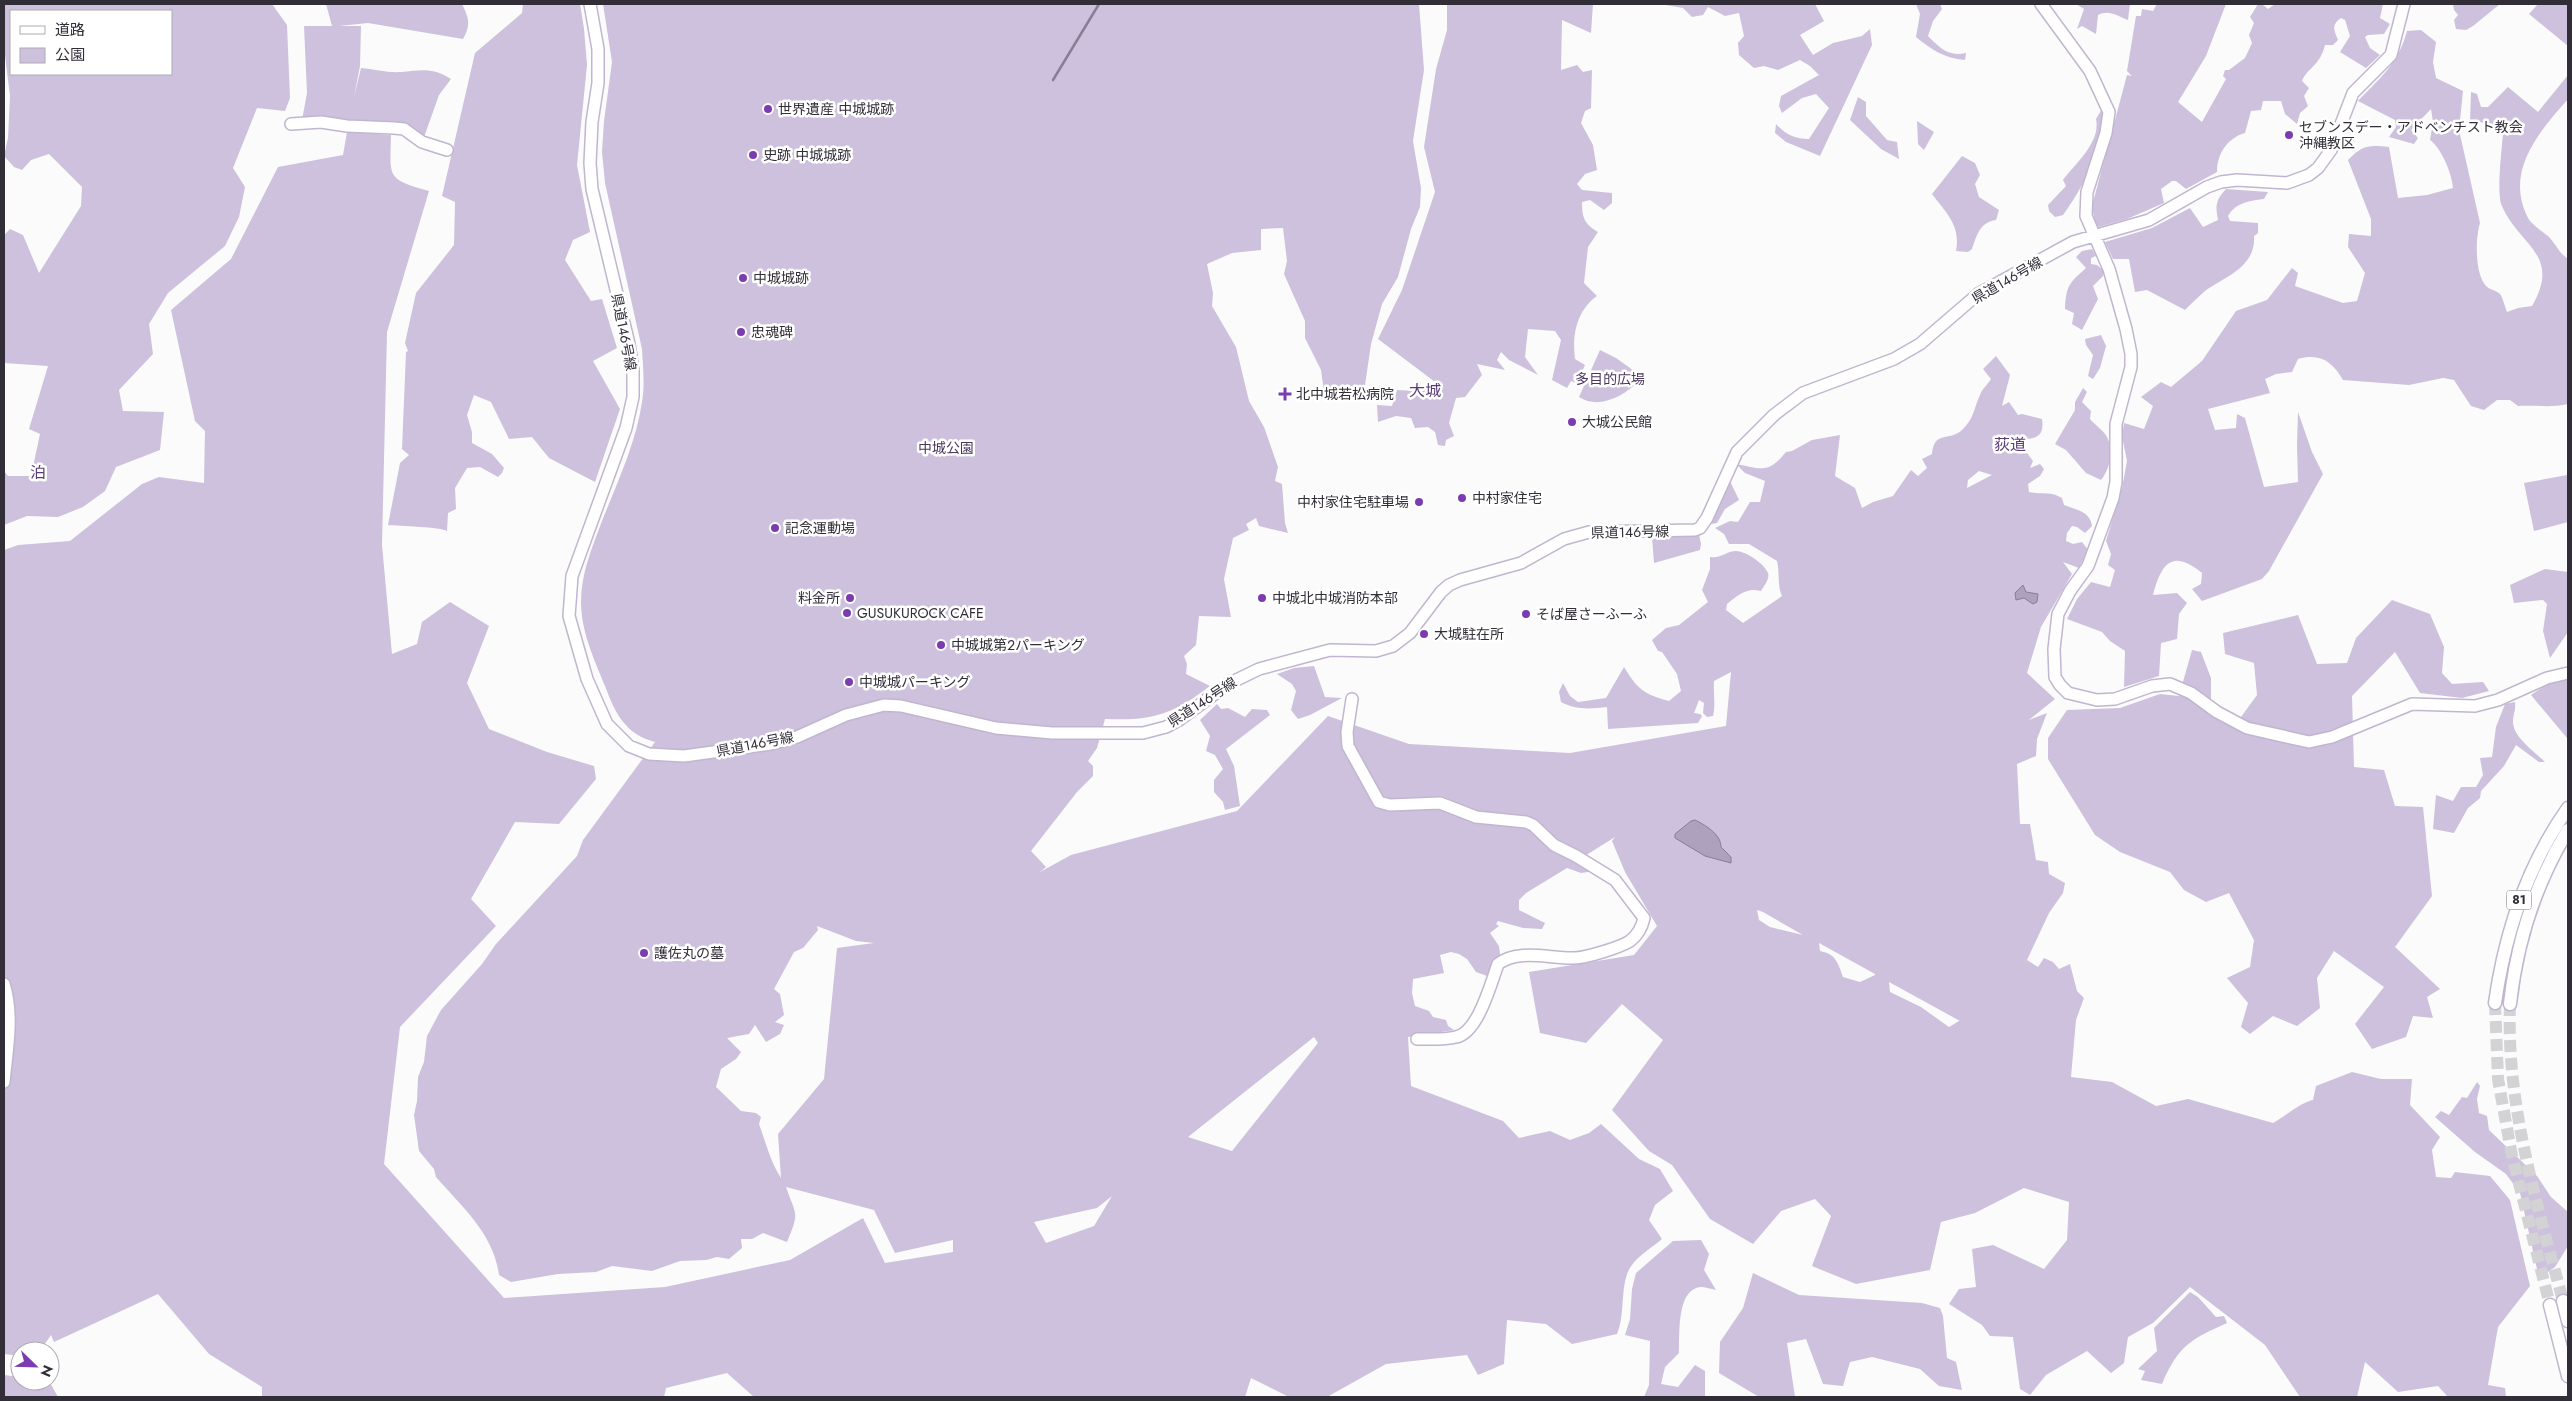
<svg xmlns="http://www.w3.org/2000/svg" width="2572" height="1401" font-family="Jost,'Noto Sans JP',sans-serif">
<rect width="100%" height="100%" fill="#fbfbfb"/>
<!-- green -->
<path fill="#cdc1dd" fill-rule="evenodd" d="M4,4H272L287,25L290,98L285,111L257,108L233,168L245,187L239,217L225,246L168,293L149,324L153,354L119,390L123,411L164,412L160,450L116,467L105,491L83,507L58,517L27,516L4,525V471L8,476H31L40,434L29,429L48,366L4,363V235L10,229L23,235L39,273L81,206L82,187L49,154L31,160L22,170L14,167L4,156L8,138L10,96L4,48ZM11,11H171V74H11Z
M326,4H462C469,18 471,25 463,39L368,23L339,26H361L360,66L354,97L361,68C374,69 388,73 401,72C421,70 433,67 451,79L439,95L423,140L403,123L302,120L307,93L304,26H332Z
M523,4H580L584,29L587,65L577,165L590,232L573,240L565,260L591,301L602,299L617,348L593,361L620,409L595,482L549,458L532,437L509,439L491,402L474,395L467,415L472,432V443L492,454L504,468L502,473L498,477L480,467L467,468L455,488L456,509L448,513L447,531C441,527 399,526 388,525L400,463L409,455L402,449L406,352L408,351L405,343L416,293L454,245L455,202L442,196L475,53L522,13Z
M603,4H1419L1424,70L1413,141L1421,188L1420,207L1411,229L1398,277L1382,304L1371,344L1364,392L1353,390L1325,399L1321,370L1305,338V321L1284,274L1287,261L1283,228L1261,229V250L1232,253L1207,264L1213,293L1212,306L1236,347L1249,401L1264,427L1278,467L1275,481L1282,484L1285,523L1288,533L1259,526L1256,518L1246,524L1249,530L1233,538L1224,579L1231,617L1199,616L1196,645L1184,656L1187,664L1186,674L1210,686C1172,715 1152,721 1105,719L1097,748L1088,761L1093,766V776L1077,792L1031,851L1046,867L1040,872L1071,855L1237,811L1328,716L1409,744L1570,753L1726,726L1731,672L1714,681C1713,693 1716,704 1713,716L1707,717L1703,713L1704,703L1699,700L1694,713L1700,714L1702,716L1698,723L1608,729L1607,707C1590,709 1576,710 1561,702L1559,692L1563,683L1570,696L1578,702L1606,698L1624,667C1638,690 1644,694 1669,701L1681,691L1677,674L1662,652L1658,651L1652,640L1666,628L1679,625L1708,602L1702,590L1710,569V557C1721,559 1726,551 1736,551C1745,551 1764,563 1768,573C1770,579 1764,586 1761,591C1747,587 1738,595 1727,604L1726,610L1743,623L1782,596C1777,585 1780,573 1777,561L1749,544H1729L1724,534L1715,528L1730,521L1738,522L1750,502H1760L1765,481L1745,473L1736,464C1762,469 1768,474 1786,452L1792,451L1812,440L1840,435L1835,476L1855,488L1862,508L1873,502L1893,496L1911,470L1918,476L1927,468L1922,459L1932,454C1934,430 1949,442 1962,430C1975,417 1973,410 1980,395C1982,389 1988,384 1991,379L1983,369L1996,356L2010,375L2002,406L2009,402L2018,415L2022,414L2042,419C2044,432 2040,438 2027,439L2024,449L2033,461L2030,468L2040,464L2044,469L2040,476L2028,484L2029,492C2042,495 2050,491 2062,498L2064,505C2076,510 2090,511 2092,526L2085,533L2077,527L2072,526L2067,533L2066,541L2073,544L2082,542L2088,550L2079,568L2063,562L2072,574L2041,627L2027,673L2055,699L2029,720L2047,713L2037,739L2036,756L2017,764L2020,824H2030L2036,860L2048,862L2049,874L2065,883L2063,893L2049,913L2027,960L2038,967L2044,958L2053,962L2059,969L2070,964L2077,991L2084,998L2076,1020L2071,1077L2112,1082L2156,1106L2188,1099L2273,1123C2285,1116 2302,1102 2313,1100L2316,1086L2352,1072L2381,1079H2412L2410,1105L2440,1137L2432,1150L2436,1177L2451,1178L2455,1172L2490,1176L2510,1200L2530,1286L2498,1327L2488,1385L2505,1388L2506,1397H2448L2438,1386L2398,1392L2365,1362L2357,1397H2300L2265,1345L2190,1287L2153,1323L2128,1337L2124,1363L2111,1373L2087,1351L2046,1375L2030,1395L2020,1389L2013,1337L1990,1336L1982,1325L1949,1304L1959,1289L1976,1287L1972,1249L1993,1245L2044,1269L2067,1240L2069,1202L2024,1188L1975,1213L1941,1222L1930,1270L1856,1284L1812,1266L1831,1216L1815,1199L1781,1211L1753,1244L1710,1219L1672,1165L1649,1151L1612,1110L1663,1040L1622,1004L1586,1043L1540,1033L1529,972L1634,955L1657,926L1625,872L1612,841L1615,837L1580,859L1591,867L1588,872L1581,873L1567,868L1526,893L1519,900V910L1545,923L1542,929L1523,928L1498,921L1496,924L1499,926L1490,933L1499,946L1500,954L1490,977L1476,972L1467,959L1459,954L1451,952L1440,955L1444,973L1413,979L1412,993L1415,1006L1429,1011L1433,1017L1446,1020L1448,1026L1454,1030L1408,1037L1411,1086L1503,1121L1519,1138L1550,1131L1570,1140L1589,1133L1601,1124L1639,1159L1660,1169L1673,1191L1655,1205L1649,1220L1662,1239C1653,1247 1639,1255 1632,1265C1619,1281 1626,1314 1617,1334L1572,1344L1546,1324L1507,1320L1504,1364L1478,1375L1467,1355L1386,1364L1327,1397H1289L1251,1378L1245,1397H754L727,1373L666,1388L664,1397H262V1387L209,1354L158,1294L54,1342L51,1335L40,1351H20V1356L4,1354V550L18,545L70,541L142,484L159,477L204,483L205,431L195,421L171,310L231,259L278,167L343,155L347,132L391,135C390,178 386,179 429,191L387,332L382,545L392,654L417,644L422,622L450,602L489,626L467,683L489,729L547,752L594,766L596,779L559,824L515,822L471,899L496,926L400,1027L384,1164L504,1298L665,1287L790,1260L863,1218L885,1263L953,1252V1240L895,1253L874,1210L786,1187C796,1216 800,1211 787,1242L763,1233L752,1239H741L742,1248L729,1259L717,1257L706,1260L680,1261L652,1271L612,1266L596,1272L558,1274L511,1282L499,1275C494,1234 462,1207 436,1177L434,1169L419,1151L414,1115L417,1101L418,1077L424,1062L427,1036L441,1010L482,964L496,944L577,856L583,840L655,742C625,734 615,713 605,686C594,659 581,631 581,602C581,573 592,548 602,521C617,483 636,443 642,402C645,385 643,367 642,349L605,183L602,152L604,121L612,62ZM1979,471L1992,475L1967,488L1968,480ZM1757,910L1763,912L1803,935L1770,927L1759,920ZM817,926L856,941L874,943L837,948L824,1079L778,1134L781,1178C770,1161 766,1143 759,1124L761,1117L756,1113L741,1111L716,1087L721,1069L736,1059L741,1052L727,1038L749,1034L755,1025L766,1042L780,1034L784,1025L775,1022L784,1015L780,994L774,989L794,952L803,948L818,930ZM1819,943L1875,974V975L1860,982L1843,977C1838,963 1836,954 1820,951ZM1889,982L1960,1021H1959L1949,1027L1921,1007L1890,992ZM1314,1037L1318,1043L1232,1151L1188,1137ZM1112,1196L1094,1226L1046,1243L1034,1222L1097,1208Z
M1447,4H1593L1591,33L1562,20L1561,70L1577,65L1583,72L1592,70L1591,108L1585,111L1581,123L1593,145L1597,170L1585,174L1577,184L1582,190L1612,193V203L1604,210L1590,200L1582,202C1582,217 1584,224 1598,232L1588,247L1584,283L1597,296C1576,311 1572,336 1575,359L1585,365L1577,383L1571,381L1567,388L1552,380L1561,340L1555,331L1528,329L1525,357L1538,375L1509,360L1501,352L1497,360L1505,370L1477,364L1482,375L1465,397L1456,398L1449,423L1454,436L1446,440L1445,446L1438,445L1435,432L1428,427L1415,428L1411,418L1396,416L1378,422L1377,405L1392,406L1397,390L1416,391L1439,385L1378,339L1402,290L1435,192L1424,147L1436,69L1447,30Z
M1660,4H1815L1824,21L1800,35L1813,55L1833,43L1862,36L1870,29L1872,45L1820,156L1786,142L1775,133L1776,124C1786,135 1795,139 1809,139L1829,108L1816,94L1802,98L1782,113L1779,106L1781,96L1819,75L1810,66L1800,60L1778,70L1764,66L1754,68L1739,55L1738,43L1744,36L1739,13L1725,16L1708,7L1703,15L1692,17L1683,8Z
M1916,4H1940L1942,9L1933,21L1928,36C1940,48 1948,57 1966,53L1965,60C1944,58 1932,50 1916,37L1920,14Z
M2076,4H2130L2128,20C2118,16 2108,9 2098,15L2096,34L2082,26L2077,29L2084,9Z
M2157,4H2226L2206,56L2178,102L2202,122L2226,79L2223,76L2225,70H2229L2245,58L2252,43L2249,35L2254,23L2250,17L2258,4H2262L2268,9L2275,4H2383L2380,18L2390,24L2384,34L2368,35L2365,37L2370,48L2380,55L2366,68L2340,52L2350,36L2345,20L2341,18C2331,25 2334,30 2338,40L2333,45H2325C2320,66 2307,68 2302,81L2309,88L2304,96L2308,106L2300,113L2297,124L2285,114L2281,101H2263L2261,110L2251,111L2245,133C2227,138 2217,154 2217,172L2186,189L2176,181H2172L2161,189L2164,203L2127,219L2099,227L2095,223L2092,206L2127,75L2132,76L2127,71L2136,16H2141L2142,9L2153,11Z
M2453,4H2500L2473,26L2466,30L2456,29L2454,20L2458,15L2454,10Z
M2538,4H2568V46L2529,14Z
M2421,30L2436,42L2433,62L2436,78L2463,91L2459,130L2480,223C2475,239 2475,274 2486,286C2490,290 2496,290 2500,294C2503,298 2505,307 2507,312L2518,308L2532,306C2562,254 2519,246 2502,206C2496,195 2502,148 2503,133L2493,124L2470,121L2471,92L2477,94L2481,107H2488L2508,87L2538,112L2568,75V99C2539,132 2504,171 2528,218C2532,225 2542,231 2548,236C2556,244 2559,253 2568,259V404C2551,408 2536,405 2518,406L2510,400H2497L2484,410L2471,406L2454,380L2443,378L2409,385L2343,380C2332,361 2320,353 2298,359L2292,372L2276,374L2265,379L2270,393L2208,409L2215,430L2236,428L2237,414L2245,418L2264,487L2298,482L2297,445L2298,412L2312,452L2323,474L2269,571L2262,579L2202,601L2192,589L2201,584L2202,573C2172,548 2161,564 2153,595L2177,593L2187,603L2179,614L2177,639L2161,643L2159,676L2124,687L2125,651L2110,641L2102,632L2067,619L2077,599L2091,582L2110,587L2115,570L2108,565L2111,554L2106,541L2122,488L2127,461L2122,436L2124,423L2144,429L2153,406L2141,397L2161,382L2171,387L2202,361L2236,311L2267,300L2292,268L2298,273L2295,286L2343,303L2357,301L2365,273L2348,247L2349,234L2371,236V219L2348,160C2363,145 2368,145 2389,147L2398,198L2427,195L2453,188C2452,174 2442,149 2430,140L2433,122L2431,109L2411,130L2418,138L2414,144L2389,137L2396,127L2395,120L2358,101C2381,77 2398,64 2407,31Z
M1858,97L1866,102V116L1887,140L1897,142L1899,159L1881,149L1850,120Z
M2103,107C2109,138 2082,190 2063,215L2055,217L2049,211L2048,205L2066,186L2063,180C2076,163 2101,142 2096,119Z
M1917,121L1934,132L1924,150L1918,144Z
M1962,156L1975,163L1980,175L1975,184L1979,197L1999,210L1996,220C1980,222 1977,235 1972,249L1968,252L1956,251C1961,225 1946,213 1932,194Z
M2226,189L2268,192L2264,199C2250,201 2236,202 2228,216L2230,221L2258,223V233L2254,236C2256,267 2226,276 2205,291C2198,297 2191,304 2185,310L2147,290L2135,292L2129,259H2113L2105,242L2152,228L2190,208L2203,227L2218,220C2215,205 2216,200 2226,189Z
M2092,249L2096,256L2091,258V264L2097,265L2103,270V276L2093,286L2098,299L2082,330L2072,324L2074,313L2065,309C2066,286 2069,283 2086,268L2076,257L2082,251Z
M2101,335L2106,346L2100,368L2093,379L2088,376L2093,355L2086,345L2085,339Z
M1600,350L1616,358L1637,373L1639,381C1624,396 1599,410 1579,397Z
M2083,388L2087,392L2082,402L2091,411L2090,419C2095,425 2104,431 2107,437C2114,451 2110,469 2101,480L2086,473L2066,450L2055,444L2075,410V402Z
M2567,475L2568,522L2534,531L2524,483Z
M1730,481L1739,500L1725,509L1717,523L1711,524L1712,517Z
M1699,534L1701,544L1700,550L1654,563L1652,537Z
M2545,569L2568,572V632L2550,658L2543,631L2547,604L2543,600L2514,603L2510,585Z
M2392,600L2430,614L2444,647L2442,673L2452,684L2483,682L2489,691L2462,698L2420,693L2395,652L2352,696L2354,767L2384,770L2395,806L2423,807L2432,896L2395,947L2440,989L2427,997L2433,1018L2413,1016L2406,1037L2372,1049L2355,1024L2384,987L2334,951L2317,978L2320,1008L2297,1026L2273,1016L2250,1034L2241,1027L2248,1003L2227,978L2250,967L2254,940L2229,893L2206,902L2184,890L2170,872L2120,852L2095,835L2048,759V738L2067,710L2120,708L2160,694L2179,696L2192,650L2201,652L2211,678V715L2233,728L2257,695L2254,663L2225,654L2223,633L2298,615L2317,664L2347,663L2356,638Z
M1314,666L1325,697L1342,698L1310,715L1298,719L1291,710L1296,691L1292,684L1277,674L1294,668Z
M2568,678V737L2567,738L2531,695L2547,684Z
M2515,702C2516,710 2513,714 2513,722C2513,737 2535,752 2545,762H2539L2516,745L2504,766L2481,791L2480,798L2468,808L2454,833L2433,829L2436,795L2453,801L2461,787H2476L2483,775L2480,758L2492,757L2496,727L2505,704Z
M1217,704L1221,709L1228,708L1245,717L1252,709L1267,710L1270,715L1226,749L1234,766L1240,806L1225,810L1223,802L1214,792V780L1223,769L1215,755L1206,751L1210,736L1200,720Z
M2477,1082L2480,1086L2477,1099L2479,1113L2487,1116L2489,1130L2537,1176L2551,1197L2568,1212V1246L2555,1267L2539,1278L2520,1193L2506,1174L2475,1152L2435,1117L2441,1111L2449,1115L2462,1097L2467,1098Z
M1701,1240L1709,1254L1704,1270L1716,1290C1711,1289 1705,1287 1701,1287C1676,1289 1680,1335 1679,1353L1665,1367L1661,1384L1678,1387L1695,1365L1705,1371V1397H1644L1649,1385L1650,1341L1625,1335L1630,1319L1632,1289L1636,1273L1673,1241Z
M1753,1273L1799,1295L1922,1303L1940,1308L1943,1316L1947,1358L1956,1362L1962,1390L1939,1386L1920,1369L1872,1357L1850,1362L1843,1386L1823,1384L1806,1339L1787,1343L1795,1397H1759L1719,1373L1720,1342L1743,1308Z
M2190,1292L2198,1297L2216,1317L2224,1316L2227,1323C2191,1339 2178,1346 2162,1384L2141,1380L2145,1371L2138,1369L2157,1351L2154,1328Z
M4,1375L20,1377V1381H49L58,1397H4Z"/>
<!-- water -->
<path fill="#ada1bd" stroke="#887e95" d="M2023,585L2026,592L2038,594L2037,602L2033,604L2024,598L2016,600L2015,593Z
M1695,820C1705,825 1721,834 1721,847L1731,857V863L1705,856L1675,838V834L1691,821Z"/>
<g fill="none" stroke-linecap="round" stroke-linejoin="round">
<!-- stream -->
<path stroke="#887e95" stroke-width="2.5" d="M1053,80L1099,4"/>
<!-- primary-tunnel -->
<path stroke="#d3d2d4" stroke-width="12" stroke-dasharray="12 6" stroke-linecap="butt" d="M2495,1003L2498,1079L2512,1156L2550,1305
M2510,1004C2506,1106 2537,1203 2563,1301"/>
<!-- secondary casing -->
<g stroke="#c1b6cf" stroke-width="14">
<path id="secondary" d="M590,4L598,49V83L592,122L590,163L592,189L629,344L633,369V397L626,428L572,576L569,616L587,679L607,724L629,746L649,754L684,756L771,744L797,737L846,715L884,705L901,706L996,728L1052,733H1143L1166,727L1179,720L1228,684L1259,669L1330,650L1376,651L1393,646L1410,633L1441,592L1449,585L1460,580L1521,563L1564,539L1589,532L1695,530L1700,528L1707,518L1737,452L1774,415L1803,393L1894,359L1920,344L1978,294L2073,242L2149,220L2207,187L2221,182L2237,180L2287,183L2309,175L2318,168L2331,150L2353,93L2391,55L2404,4
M2041,4L2090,71L2109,112L2106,133L2087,192L2086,216L2109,269L2126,329L2131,354V367L2116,424V482L2113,498L2088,566L2070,591L2058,614L2054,649L2055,677L2060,685L2068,693L2097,700L2115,699L2152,686L2170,684L2191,693L2217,712L2247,728L2309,742L2332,737L2412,704L2475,706L2498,700L2547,678L2568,673
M291,124L321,122L347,126L394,128L404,129L422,142L447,150
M1352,699L1347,732L1348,746L1379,802L1390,805L1440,803L1476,817L1526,822L1533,825L1554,845L1576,856L1615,880L1644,918C1642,927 1638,935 1630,941C1621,947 1586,958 1574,958C1551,959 1519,948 1498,964C1491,983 1478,1033 1456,1037C1444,1040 1429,1039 1417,1039
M4,984C14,1015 7,1050 4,1082"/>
</g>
<!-- primary casing -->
<g stroke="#c1b6cf" stroke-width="15">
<path id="primary" d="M2495,1003C2505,932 2527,866 2568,808
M2510,1004C2517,940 2535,884 2568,830
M2563,1301L2568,1321
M2550,1305L2568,1376"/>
</g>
<!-- secondary -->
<use href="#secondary" stroke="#fff" stroke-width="11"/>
<!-- primary -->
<use href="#primary" stroke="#fff" stroke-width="12"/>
</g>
<!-- markers -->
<g fill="#7b3cb1" stroke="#fff" stroke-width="2">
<circle cx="768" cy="109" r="5"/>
<circle cx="2289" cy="135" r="5"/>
<circle cx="753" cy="155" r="5"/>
<circle cx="743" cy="278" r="5"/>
<circle cx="741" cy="332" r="5"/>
<path d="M1282.5 386.5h5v5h5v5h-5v5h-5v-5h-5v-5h5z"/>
<circle cx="1572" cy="422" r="5"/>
<circle cx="1462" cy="498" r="5"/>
<circle cx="1419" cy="502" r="5"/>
<circle cx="775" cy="528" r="5"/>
<circle cx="850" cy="598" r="5"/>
<circle cx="1262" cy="598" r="5"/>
<circle cx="847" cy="613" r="5"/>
<circle cx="1526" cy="614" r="5"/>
<circle cx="1424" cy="634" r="5"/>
<circle cx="941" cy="645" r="5"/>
<circle cx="849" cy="682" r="5"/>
<circle cx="644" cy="953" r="5"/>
</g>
<g text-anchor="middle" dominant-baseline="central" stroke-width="5" stroke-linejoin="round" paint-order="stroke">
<!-- shield labels -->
<rect fill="#fff" stroke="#706d74" stroke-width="1" x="2506.5" y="890.5" width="25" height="19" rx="4"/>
<g font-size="12" font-weight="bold" fill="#322e38">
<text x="2519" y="900">81</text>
</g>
<!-- poi labels -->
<g font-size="14" fill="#322e38" stroke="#fff" text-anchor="start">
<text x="778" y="109">世界遺産 中城城跡</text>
<text x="2299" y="127">セブンスデー・アドベンチスト教会<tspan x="2299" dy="16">沖縄教区</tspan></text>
<text x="763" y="155">史跡 中城城跡</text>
<text x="753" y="278">中城城跡</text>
<text x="751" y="332">忠魂碑</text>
<text x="1296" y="394">北中城若松病院</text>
<text x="1582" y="422">大城公民館</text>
<text x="1472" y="498">中村家住宅</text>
<text x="1409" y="502" text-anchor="end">中村家住宅駐車場</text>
<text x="785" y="528">記念運動場</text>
<text x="840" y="598" text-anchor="end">料金所</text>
<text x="1272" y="598">中城北中城消防本部</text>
<text x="857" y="613">GUSUKUROCK CAFE</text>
<text x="1536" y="614">そば屋さーふーふ</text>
<text x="1434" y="634">大城駐在所</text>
<text x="951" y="645">中城城第２パーキング</text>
<text x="859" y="682">中城城パーキング</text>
<text x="654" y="953">護佐丸の墓</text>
</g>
<!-- street labels -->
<g font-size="14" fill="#322e38" stroke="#fff">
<text transform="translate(2007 280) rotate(-30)">県道146号線</text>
<text transform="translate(624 332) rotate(79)">県道146号線</text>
<text transform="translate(1630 532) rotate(-1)">県道146号線</text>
<text transform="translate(1202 702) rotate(-33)">県道146号線</text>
<text transform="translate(755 744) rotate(-11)">県道146号線</text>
</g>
<!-- park labels -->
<g font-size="14" fill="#4a365f" stroke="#fff">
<text x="1610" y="379">多目的広場</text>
<text x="946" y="448">中城公園</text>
</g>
<!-- quarter labels -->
<g font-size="16" fill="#5a3d78" stroke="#fff">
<text x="1425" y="390">大城</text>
<text x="2010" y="444">荻道</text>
<text x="38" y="472">泊</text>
</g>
</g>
<!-- border -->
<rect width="2572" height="1401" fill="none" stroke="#322e38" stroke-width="10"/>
<!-- legend -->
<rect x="10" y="10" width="162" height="65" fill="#ffffff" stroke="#adabaf"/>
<rect x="20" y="26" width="25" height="8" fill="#ffffff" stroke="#adabaf"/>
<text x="55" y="35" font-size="15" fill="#322e38">道路</text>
<rect x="20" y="48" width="25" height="15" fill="#cdc1dd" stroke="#adabaf"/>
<text x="55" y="60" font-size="15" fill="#322e38">公園</text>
<!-- north arrow -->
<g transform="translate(35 1366) rotate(113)"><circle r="24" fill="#ffffff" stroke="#adabaf"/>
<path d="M0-4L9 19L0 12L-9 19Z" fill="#7b3cb1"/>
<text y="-8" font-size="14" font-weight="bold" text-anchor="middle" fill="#322e38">N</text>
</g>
</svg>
